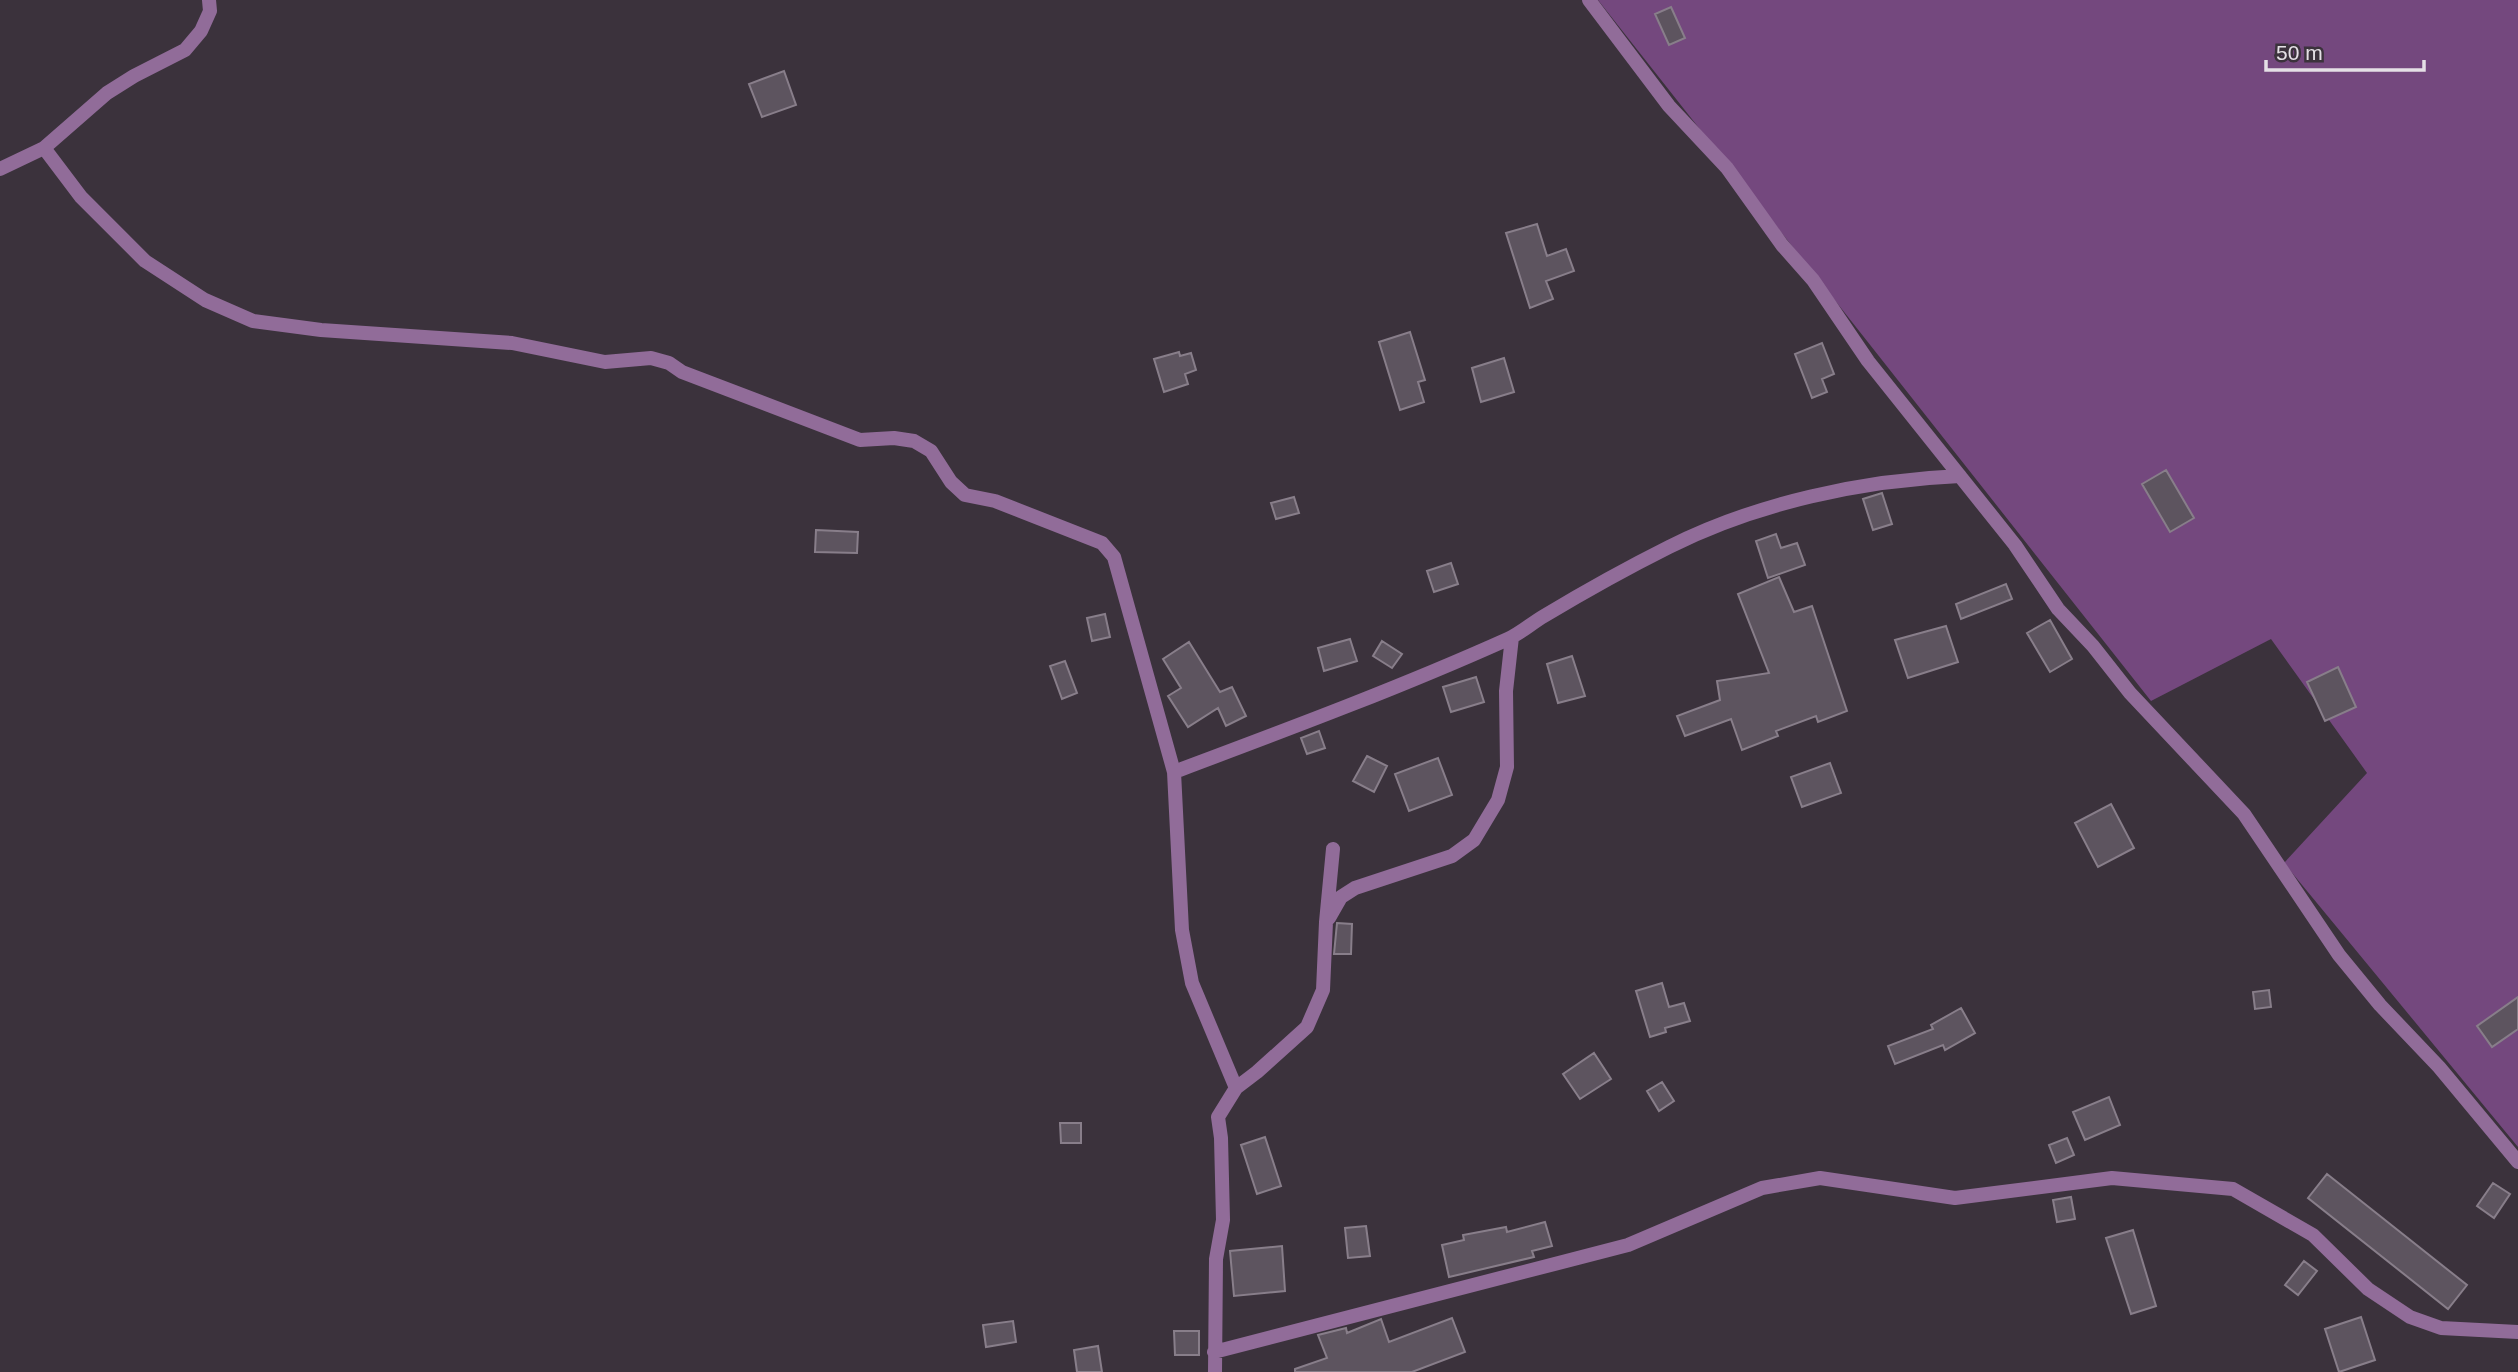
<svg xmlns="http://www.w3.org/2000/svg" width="2518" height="1372" font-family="Arial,sans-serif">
<rect width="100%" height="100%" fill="#3b323c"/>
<!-- green -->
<path fill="#74487e" d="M1598,0H2518V1147L2284,863L2367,773L2271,639L2151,701Z"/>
<!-- building -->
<path fill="#5d545f" stroke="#887e8a" stroke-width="2" d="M1671,7L1685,38L1669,45L1655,14Z
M784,71L796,105L762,117L749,84Z
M1537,224L1547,256L1566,249L1574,271L1546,281L1553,299L1530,308L1506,233Z
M1410,332L1425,380L1418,382L1424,402L1400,410L1379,342Z
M1822,343L1834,374L1822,379L1827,392L1812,398L1795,354Z
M1179,352L1180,356L1191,353L1196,370L1185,374L1188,384L1164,392L1154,359Z
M1504,358L1514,392L1481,402L1472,368Z
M2166,470L2194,518L2170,532L2142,484Z
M1882,493L1892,524L1873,530L1863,499Z
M1294,497L1299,513L1276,519L1271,503Z
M816,530L858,532L857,553L815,552Z
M1776,534L1781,548L1797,543L1805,565L1768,578L1756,541Z
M1451,563L1458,584L1434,592L1427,571Z
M1779,577L1794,612L1812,606L1847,711L1818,722L1816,716L1776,731L1778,736L1742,750L1731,719L1685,736L1677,716L1720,700L1717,681L1769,673L1738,594Z
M2006,584L2012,599L1961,619L1956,604Z
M1105,614L1110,637L1092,641L1087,618Z
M2050,620L2072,659L2050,672L2027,633Z
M1946,626L1958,662L1908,678L1895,640Z
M1350,639L1357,661L1324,671L1318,648Z
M1382,641L1402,654L1392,668L1373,656Z
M1189,642L1220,692L1232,687L1246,716L1226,726L1218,708L1188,727L1168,696L1181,688L1163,659Z
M1572,656L1585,696L1558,703L1547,664Z
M1065,661L1077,693L1062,699L1050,666Z
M2338,667L2356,707L2325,721L2307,682Z
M1476,677L1484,702L1451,712L1443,687Z
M1319,731L1325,748L1307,754L1301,738Z
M1367,756L1387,766L1374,792L1353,781Z
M1438,758L1452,795L1409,811L1395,774Z
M1830,763L1841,793L1802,807L1791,777Z
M2111,804L2134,848L2098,867L2075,823Z
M1337,923L1352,924L1351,954H1334Z
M1662,983L1669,1007L1684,1003L1690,1021L1665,1028L1666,1032L1650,1037L1636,991Z
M2269,990L2271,1007L2255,1009L2253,992Z
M2518,997V1029L2492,1047L2477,1026Z
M1961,1008L1975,1033L1945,1050L1943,1045L1895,1064L1888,1046L1933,1029L1931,1025Z
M1594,1053L1611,1079L1580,1099L1563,1074Z
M1662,1082L1674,1101L1659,1111L1647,1091Z
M2109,1097L2120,1125L2085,1140L2073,1112Z
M1060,1123H1081V1143H1061Z
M1265,1137L1281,1186L1257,1194L1241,1145Z
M2067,1138L2074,1155L2056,1163L2049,1145Z
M2327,1174L2467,1285L2448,1309L2308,1198Z
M2493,1183L2510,1194L2494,1218L2477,1206Z
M2071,1197L2075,1219L2057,1222L2053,1200Z
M1545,1222L1552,1246L1532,1251L1534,1257L1449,1277L1442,1245L1464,1240L1463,1235L1506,1227L1507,1232Z
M1366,1226L1370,1256L1348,1258L1345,1228Z
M2133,1230L2156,1306L2131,1314L2106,1238Z
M1282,1246L1285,1291L1234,1296L1230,1251Z
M2304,1261L2317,1271L2298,1295L2285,1285Z
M2361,1317L2375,1360L2339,1372L2325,1329Z
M1452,1318L1465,1352L1412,1372H1295V1369L1327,1358L1318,1335L1346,1328L1347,1333L1381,1319L1389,1342Z
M1013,1321L1016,1342L986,1347L983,1325Z
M1174,1331H1199V1355H1175Z
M1098,1346L1102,1372H1077L1074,1350Z"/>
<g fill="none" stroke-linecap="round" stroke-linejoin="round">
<!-- street -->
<path stroke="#916c99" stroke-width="14" d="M1589,0L1669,106L1727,168L1782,245L1813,280L1868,361L2015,545L2058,609L2093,646L2130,693L2244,814L2339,955L2380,1005L2439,1067L2518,1162
M44,148L81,197L145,261L205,300L253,321L321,330L512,343L605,362L651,358L669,363L682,372L860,440L894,438L914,441L931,451L951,482L965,495L995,501L1102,543L1114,557L1174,772L1182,930L1192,983L1236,1088
M0,169L44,148L107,93L134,76L185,50L201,31L210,11L209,0
M1174,772C1286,730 1399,688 1508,639C1521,633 1532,623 1544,616C1584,592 1627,568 1669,547C1756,503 1863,480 1960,476
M1329,918L1341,897L1355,888L1452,856L1474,840L1498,800L1507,767L1506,691L1512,637
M1214,1352L1628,1245L1762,1188L1820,1178L1955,1198L2112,1178L2233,1189L2313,1235L2368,1289L2410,1317L2441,1328L2518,1332
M1215,1372L1216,1259L1223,1220L1221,1138L1218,1117L1236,1088L1257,1072L1307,1027L1323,990L1326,922L1333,849"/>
</g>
<!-- scale -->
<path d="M2266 60v10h158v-10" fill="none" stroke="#e5e0e6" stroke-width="3.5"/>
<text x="2276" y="60" font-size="21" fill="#e5e0e6" stroke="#3b323c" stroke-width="5" paint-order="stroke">50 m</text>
</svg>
